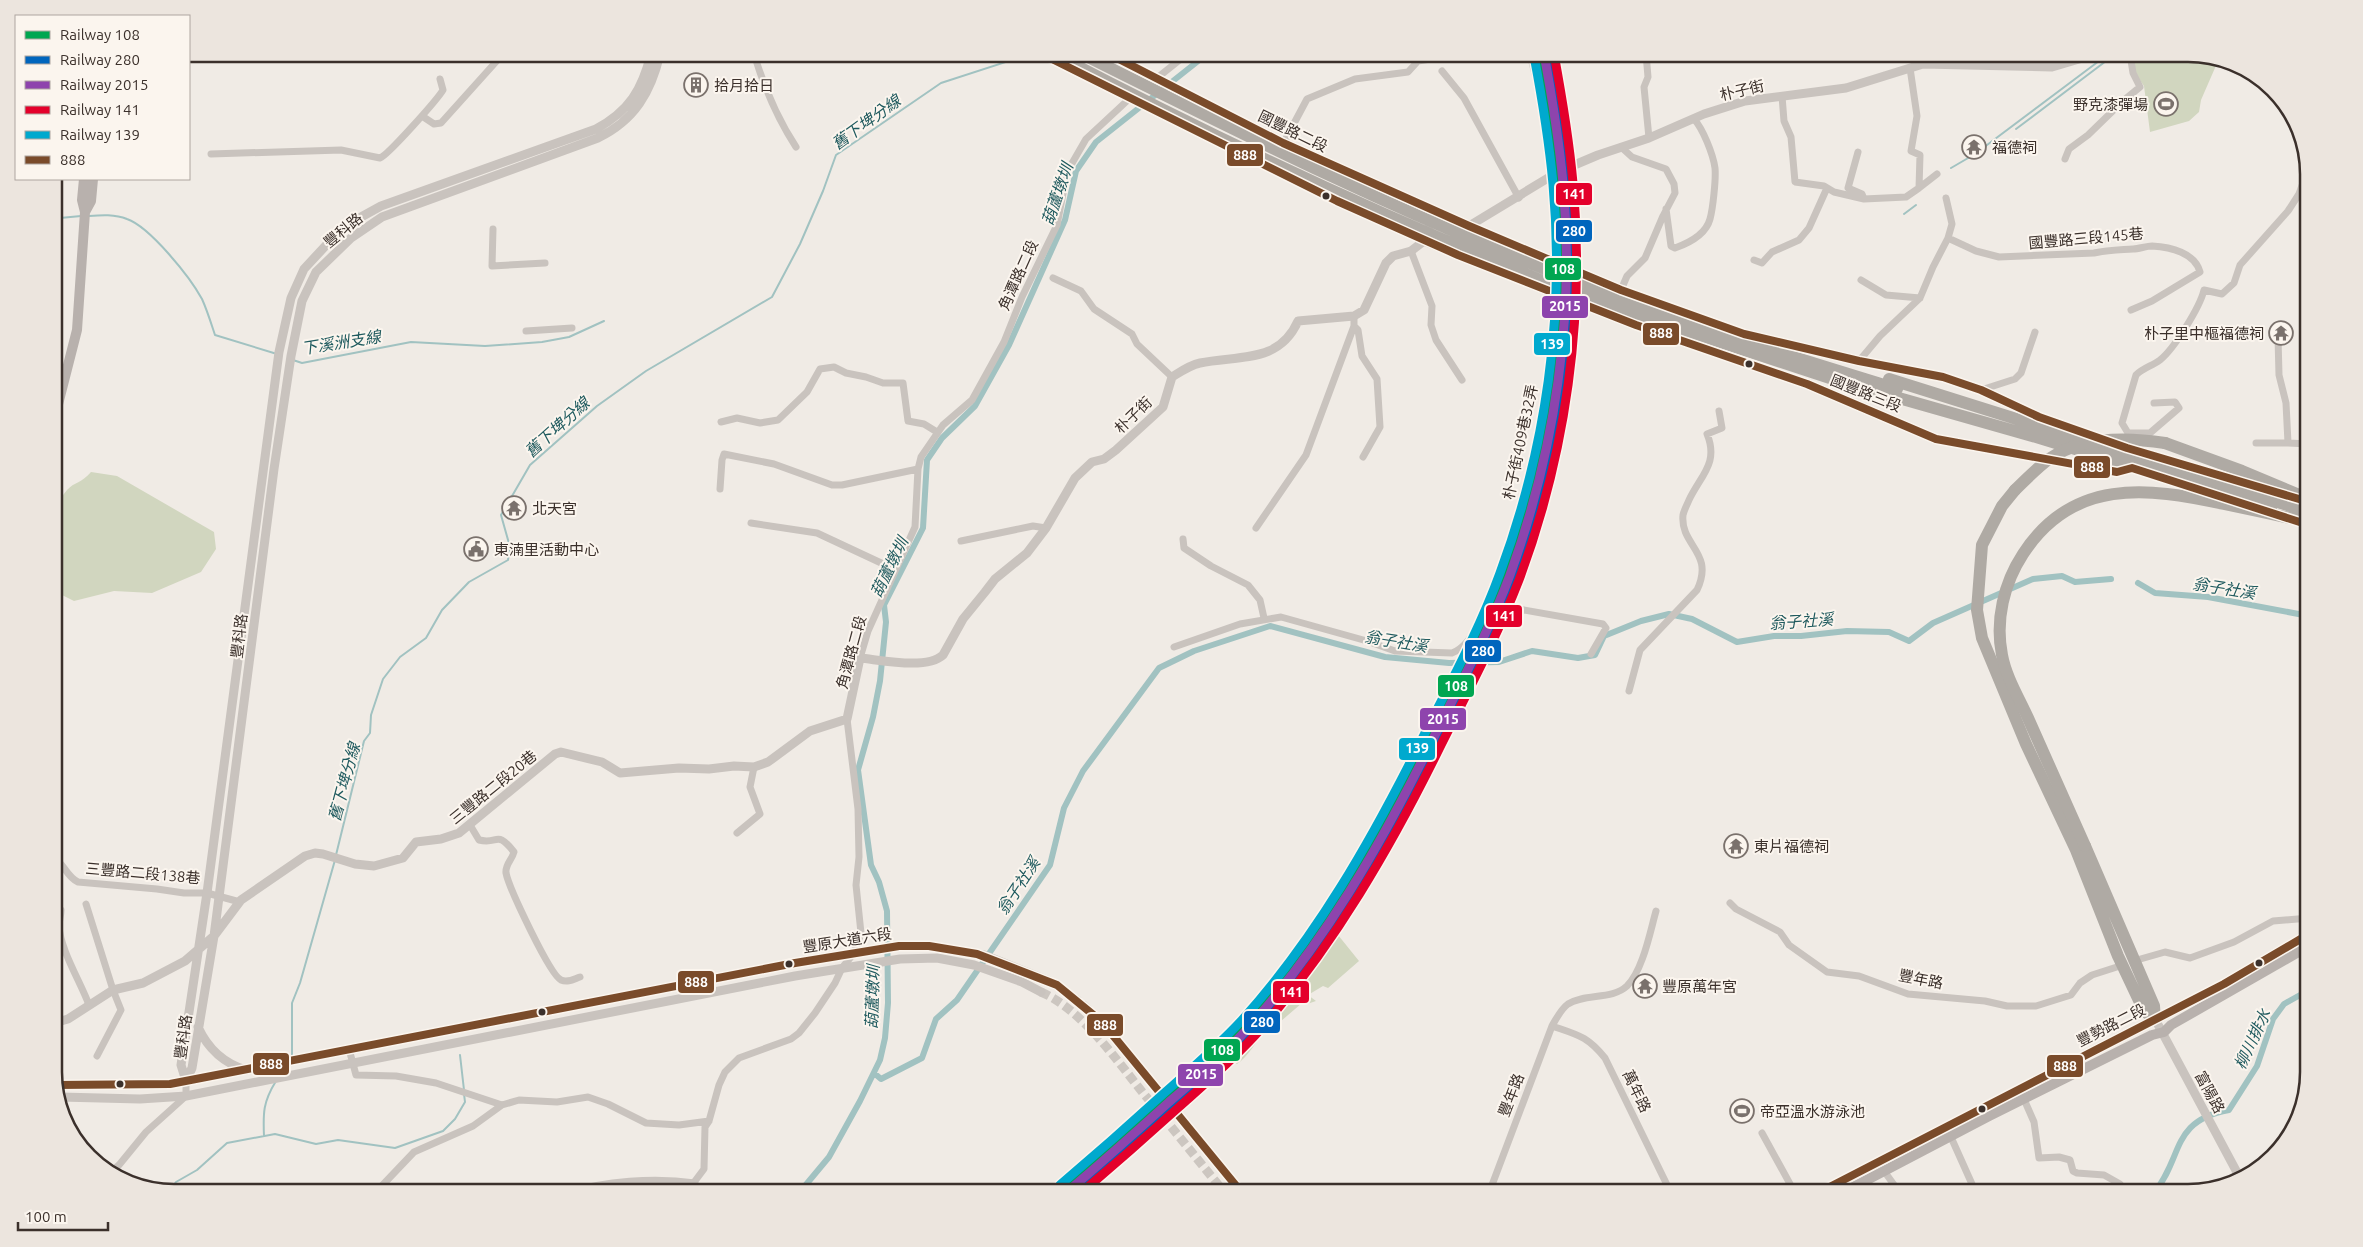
<svg xmlns="http://www.w3.org/2000/svg" width="2363" height="1247" font-family="Ubuntu,'Noto Sans TC',sans-serif">
<rect width="100%" height="100%" fill="#f0ebe5"/>
<!-- green -->
<path fill="#d1d6bf" d="M2131,54H2188L2218,61L2201,100L2199,112L2189,121L2150,132L2144,86L2134,72Z
M91,472L117,476L214,532L216,549L201,572L152,593L114,591L74,601L54,591C54,563 47,511 67,490C74,482 82,483 91,472Z
M1334,930L1359,961L1328,988L1323,986L1308,995L1316,1001L1307,1004L1302,1003L1273,1028L1272,1034L1265,1032C1255,1042 1248,1057 1237,1064L1234,1062L1211,1087L1206,1080L1250,1026L1297,979L1329,932Z"/>
<g fill="none" stroke-linecap="round" stroke-linejoin="round">
<!-- stream -->
<path stroke="#a1c2c1" stroke-width="2" d="M2016,129L2110,58
M1951,168L1975,154L2107,55
M1904,214L1916,205
M89,216C101,215 115,214 127,219C150,227 190,277 202,299C207,310 211,323 215,335L277,354
M54,222L60,218L81,216
M293,360L302,363L411,342L485,346L542,342L569,337L604,321
M336,855L364,741L370,733L371,715L383,679L400,657L426,638L442,610L469,582L508,560L510,547L501,515L530,465L597,406L646,371L772,297L800,244L823,191L836,155L941,83L1024,56L1025,54
M460,1055L464,1090
M292,1056V1003L300,983L335,860
M281,1073L286,1065
M264,1136C263,1113 263,1102 276,1081
M168,1192L176,1182L197,1170L227,1143L275,1134L316,1144L338,1140L395,1148L443,1131L455,1119L465,1102L464,1094"/>
<!-- canal -->
<path stroke="#a1c2c1" stroke-width="6" d="M2138,583L2155,593L2208,597L2309,616
M874,1073L881,1079L922,1058L936,1019L957,1000L1050,865L1064,808L1083,771L1159,668L1194,651L1270,626L1385,657L1449,663L1499,662L1532,651L1578,658L1595,655L1604,636L1641,621L1669,614L1692,619L1737,642L1774,636H1801L1847,631L1889,632L1909,641L1933,623L2033,579L2062,576L2075,582L2111,579
M799,1193L829,1157L860,1101L880,1060L885,1038L888,1003L887,911L879,882L871,865L858,770L873,717L880,681L886,622L884,605L923,528L927,460L942,438L975,406L1009,345L1065,220L1076,171L1096,142L1207,54
M2154,1193C2184,1156 2170,1121 2229,1110L2257,1066L2273,1019L2284,1004L2309,990"/>
<!-- tertiary-tunnel -->
<path stroke="#ccc6c0" stroke-width="9" stroke-dasharray="9 4.5" stroke-linecap="butt" d="M1049,981L1080,1002L1102,1022L1242,1193
M1041,992C1081,1009 1116,1059 1143,1093C1171,1126 1198,1160 1225,1193"/>
<!-- minor -->
<path stroke="#c9c3be" stroke-width="7" d="M754,54C764,87 777,118 796,147
M1042,54L1057,62
M1109,54L1283,143L1435,211
M1646,54L1648,77L1644,87L1649,138
M1929,63V54
M1442,71L1464,98L1519,198
M1157,78L1187,54
M1782,96L1784,121L1791,137L1795,182L1824,186L1834,192L1864,199L1906,197L1919,188L1920,155L1911,151L1917,116L1910,68
M422,116L434,124L441,123L503,54
M1282,146L1307,99L1355,79L1408,72L1418,61L1443,57L1445,54
M1621,147L1632,157L1666,169L1674,184L1675,193L1663,216L1645,258L1627,276L1621,290
M1858,152L1848,188L1862,194L1864,199
M211,154L341,150L380,158C388,155 437,100 443,90L440,79
M2065,159L2069,149L2088,135L2123,101L2140,87L2133,73L2130,54
M1256,162L1424,241
M1919,188L1937,174
M2299,194L2308,169L2301,144
M1666,209L1671,246L1675,248C1689,243 1706,234 1710,219C1713,208 1716,179 1715,168C1713,154 1703,129 1694,119
M1469,226L1621,290L1744,334L1859,361L1943,377L1981,390L2039,417L2101,439
M493,229L492,266L545,263
M1948,238L1976,251L1999,257L2094,253C2108,250 2119,250 2133,249C2139,249 2146,246 2152,246C2171,247 2195,253 2200,272L2152,301L2131,310
M1411,251L1432,306L1431,325L1436,340L1462,380
M1458,255L1636,325L1716,351L1807,384L1897,421L1936,439L2117,472L2132,468
M1754,260L1762,263L1772,252L1799,240L1809,228L1827,188
M1053,278L1081,291L1094,309L1132,334L1137,344L1172,377
M1861,280L1886,295L1920,298
M1354,326L1358,330L1362,356L1377,379L1380,427L1363,457
M526,331L572,328
M2278,337L2279,375L2286,403L2288,443L2309,444
M1859,361L1880,336L1920,298L1933,267L1948,238L1952,224L1946,198
M1981,390L2015,379L2021,373L2035,332
M721,422L737,418L760,423L778,420L807,392L820,369L834,367L846,373L866,377L883,383H903L908,421L924,424L937,432
M2128,433L2122,423L2136,375C2143,368 2152,366 2160,360C2174,349 2200,307 2204,290L2222,294L2234,283L2240,265L2288,211L2299,194L2309,192
M2128,437V433H2150L2179,408L2175,402L2154,403
M2256,443H2288
M2149,454L2282,494
M720,489L722,460L724,454L774,464L832,485H842L918,469
M751,523L817,533L894,569
M1256,528L1306,455L1354,326V316
M1183,539L1184,548L1211,566L1248,585L1260,600L1264,618
M961,541L1033,526L1046,528
M1492,594L1518,609L1603,624L1606,628L1591,654
M1174,647L1240,624L1281,617L1367,641L1395,651L1452,653C1477,644 1494,590 1502,566C1545,438 1564,312 1553,176C1550,135 1540,94 1530,54
M860,658L868,631L915,527L918,469L921,457L943,425L972,400L1004,342L1022,297L1057,225L1067,172L1086,139L1129,99
M1629,691L1640,650L1697,590C1715,552 1680,546 1683,515C1684,510 1687,505 1689,500C1701,475 1719,463 1707,434L1722,428L1719,411
M470,825L479,840C499,845 496,829 514,852C512,860 505,864 506,873C509,888 550,975 561,980C568,983 574,979 580,977
M737,833L760,814L750,787L754,767
M54,857C64,864 67,877 78,882L157,889L184,893H207L240,902
M1730,903L1736,909L1780,932L1789,945L1827,972L1859,976L1908,994L1985,1001L2007,1006H2036L2071,995L2080,983L2092,975L2120,966
M86,904L113,990L121,1010L97,1056
M61,910C61,915 59,921 59,926C60,949 81,983 89,1005
M2137,960L2165,952L2190,958L2234,942L2273,921L2309,918
M1552,1026C1578,1035 1587,1036 1605,1058L1671,1193
M349,1049L356,1075L396,1076L436,1083L502,1105
M2023,1097L2034,1122L2039,1158L2059,1157L2070,1160L2073,1171L2077,1173L2104,1175L2120,1184
M1946,1126L1976,1193
M1762,1133L1795,1193
M1884,1171L1900,1193
M111,1172L119,1165L146,1132L186,1096V1081
M375,1193L414,1152L473,1126L502,1105L519,1100L557,1102L588,1097L608,1104L646,1123L679,1125L709,1121
M565,1193C605,1181 654,1177 695,1183
M686,1193L704,1169L705,1127L709,1121L719,1085L725,1072L739,1058L791,1039L799,1033L815,1013L835,983L842,968L854,953L861,933L856,885L859,857L858,809L847,719
M1489,1193L1552,1026C1556,1019 1561,1009 1568,1004C1585,993 1612,1000 1627,986C1643,970 1650,932 1656,911"/>
<!-- tertiary -->
<path stroke="#c9c3be" stroke-width="9" d="M2235,65L2243,67
M1469,226L1553,175L1572,166L1598,155L1649,138L1704,114L1745,101L1846,88L1923,64L2052,67L2096,54
M1424,241L1458,255L1463,243
M2155,1019L2240,1178
M54,1023L68,1019L113,990L143,983L185,961L214,936L241,900L305,856L315,853L323,854L355,864L374,866L403,858L416,842L441,839L459,833L555,754L561,752L602,762L620,773L679,768L709,769L734,766L754,767L768,762L810,731L847,719L860,658C881,660 927,670 943,655L963,619L985,592L995,579L1027,553L1046,528L1075,478L1092,462L1104,459L1116,450L1163,407L1172,377C1180,372 1190,365 1200,363C1238,355 1279,364 1298,321L1354,316L1364,310L1386,263L1393,256L1411,251L1424,241L1435,211L1469,226
M198,1027C208,1049 223,1063 246,1070
M186,1081L181,1065L207,893L279,352L291,298L304,269L343,227L381,206L596,129C629,111 642,90 651,54
M186,1081L192,1068L214,936L274,469L291,356L302,301L316,272L351,238L382,217L598,138C635,120 651,92 660,54
M56,1085L170,1084L795,963L899,946H929L984,955L1049,981
M60,1097L140,1099L186,1096L795,976L900,959L937,958L974,965L1022,982L1041,992"/>
<!-- primary -->
<path stroke="#b8b1ad" stroke-width="10" d="M85,212L91,201L93,179
M54,420L77,330L85,212L82,200L84,179
M1818,1193L2224,984L2309,934
M1842,1193L1989,1116L2152,1035L2164,1032L2171,1025L2309,946"/>
<!-- motorway -->
<path stroke="#afaaa4" stroke-width="12" d="M1581,283L1729,337L1897,389
M1578,295L1839,381L2036,437L2271,509
M1889,379L2265,497
M2165,443L2242,471L2309,499
M2015,490L2002,506L1982,545L1977,610L1982,638L2026,744L2076,850L2118,956L2144,1011L2155,1019
M2259,496L2309,512
M2085,846L2154,1006L2155,1019"/>
<!-- motorway-bridge -->
<path stroke="#afaaa4" stroke-width="12" d="M1054,54C1224,143 1399,225 1578,295
M1082,54C1246,136 1410,218 1581,283
M2015,490C2026,479 2037,468 2049,459C2082,436 2127,437 2165,443
M2085,846C2066,804 2047,761 2028,718C2019,698 2006,677 2002,655C1995,620 2004,583 2023,554C2072,478 2147,487 2224,504C2252,510 2281,516 2309,522"/>
<!-- bus-1 casing -->
<g stroke="#fbf5ee" stroke-width="11">
<path id="bus-1" d="M1042,54L1337,201L1458,255L1636,325L1807,384L1936,439L2117,472L2132,468L2309,525
M1109,54L1283,143L1469,226L1621,290L1744,334L1859,361L1943,377L1981,390L2039,417L2127,448L2309,502
M56,1085L170,1084L795,963L899,946H929L977,954L1057,985L1102,1022L1242,1193
M1818,1193L2224,984L2309,934"/>
</g>
<!-- bus-1 -->
<use href="#bus-1" stroke="#7a4b2a" stroke-width="8"/>
<!-- rail-1 casing -->
<g stroke="#fbf5ee" stroke-width="12">
<path id="rail-1" d="M1059,1193L1227,1046L1295,965L1331,910L1407,781L1475,648L1497,598L1516,547L1539,468L1550,415L1561,334L1564,252L1562,198L1552,117L1540,54"/>
</g>
<!-- rail-2 casing -->
<g stroke="#fbf5ee" stroke-width="12">
<path id="rail-2" d="M1074,1193C1110,1162 1146,1130 1182,1099C1200,1083 1220,1068 1236,1051C1259,1026 1283,998 1303,971C1337,926 1363,875 1392,826C1490,659 1565,490 1572,294C1574,261 1575,228 1572,196C1568,148 1559,101 1550,54"/>
</g>
<!-- rail-3 casing -->
<g stroke="#fbf5ee" stroke-width="12">
<path id="rail-3" d="M1066,1193C1101,1163 1135,1133 1169,1102C1197,1078 1225,1054 1250,1026C1324,943 1380,846 1429,747C1457,690 1488,634 1510,575C1555,451 1575,316 1563,183C1559,140 1552,97 1544,54"/>
</g>
<!-- rail-4 casing -->
<g stroke="#fbf5ee" stroke-width="12">
<path id="rail-4" d="M1081,1193C1114,1165 1147,1136 1179,1107C1207,1082 1235,1058 1259,1031C1334,945 1391,847 1441,745C1468,691 1497,637 1519,580C1566,454 1585,317 1573,183C1569,139 1562,97 1554,54"/>
</g>
<!-- rail-5 casing -->
<g stroke="#fbf5ee" stroke-width="12">
<path id="rail-5" d="M1060,1185C1094,1156 1128,1126 1162,1095C1189,1071 1217,1047 1242,1020C1316,938 1371,841 1420,743C1448,687 1479,631 1500,573C1546,449 1565,315 1553,184C1549,141 1542,98 1534,56"/>
</g>
<!-- rail-1 -->
<use href="#rail-1" stroke="#00a651" stroke-width="9"/>
<!-- rail-2 -->
<use href="#rail-2" stroke="#0065bd" stroke-width="9"/>
<!-- rail-3 -->
<use href="#rail-3" stroke="#8e44ad" stroke-width="9"/>
<!-- rail-4 -->
<use href="#rail-4" stroke="#e4002b" stroke-width="9"/>
<!-- rail-5 -->
<use href="#rail-5" stroke="#00a9ce" stroke-width="9"/>
</g>
<!-- icons -->
<defs>
<g id="building-ring" transform="scale(1.25)"><circle r="9.5" fill="#fbf5ee" stroke="#7a716c" stroke-width="1.5"/><path d="M-4-6H4V6H1V3H-1V6H-4ZM-2.5-4.3h1.7v1.8h-1.7ZM.8-4.3h1.7v1.8H.8ZM-2.5-1h1.7V.8h-1.7ZM.8-1h1.7V.8H.8Z" fill="#7a716c"/></g>
<g id="stadium-ring" transform="scale(1.25)"><circle r="9.5" fill="#fbf5ee" stroke="#7a716c" stroke-width="1.5"/><path d="M0-5a6.5 5 0 1 0 0 10a6.5 5 0 1 0 0-10ZM-3.5-1.8h7v3.6h-7Z" fill="#7a716c"/></g>
<g id="temple-ring" transform="scale(1.25)"><circle r="9.5" fill="#fbf5ee" stroke="#7a716c" stroke-width="1.5"/><path d="M0-6L5-2H3V0L6.5 2.5H4V6H1.5V3h-3V6H-4V2.5H-6.5L-3 0V-2H-5Z" fill="#7a716c"/></g>
<g id="civic-ring" transform="scale(1.25)"><circle r="9.5" fill="#fbf5ee" stroke="#7a716c" stroke-width="1.5"/><path d="M-.6-6.5H3V-4.5H.6V-3L4-1V1h2V6H-6V1h2V-1L-.6-3ZM-1.2 2.5V6h2.4V2.5Z" fill="#7a716c"/></g>
</defs>
<g fill-rule="evenodd">
<use href="#building-ring" x="696" y="85"/>
<use href="#stadium-ring" x="2166" y="104"/>
<use href="#temple-ring" x="1974" y="147"/>
<use href="#temple-ring" x="2281" y="333"/>
<use href="#temple-ring" x="514" y="508"/>
<use href="#civic-ring" x="476" y="549"/>
<use href="#temple-ring" x="1736" y="846"/>
<use href="#temple-ring" x="1645" y="986"/>
<use href="#stadium-ring" x="1742" y="1111"/>
</g>
<!-- markers -->
<g fill="#3b302b" stroke="#fbf5ee" stroke-width="2">
<circle cx="1326" cy="196" r="4.5"/>
<circle cx="1749" cy="364" r="4.5"/>
<circle cx="2259" cy="963" r="4.5"/>
<circle cx="789" cy="964" r="4.5"/>
<circle cx="542" cy="1012" r="4.5"/>
<circle cx="120" cy="1084" r="4.5"/>
<circle cx="1982" cy="1109" r="4.5"/>
</g>
<g text-anchor="middle" dominant-baseline="central" stroke-width="4" stroke-linejoin="round" paint-order="stroke">
<!-- poi labels -->
<g font-size="15" fill="#3b302b" stroke="#fbf5ee" text-anchor="start">
<text x="714" y="85">拾月拾日</text>
<text x="2148" y="104" text-anchor="end">野克漆彈場</text>
<text x="1992" y="147">福德祠</text>
<text x="2264" y="333" text-anchor="end">朴子里中樞福德祠</text>
<text x="532" y="508">北天宮</text>
<text x="494" y="549">東湳里活動中心</text>
<text x="1754" y="846">東片福德祠</text>
<text x="1662" y="986">豐原萬年宮</text>
<text x="1760" y="1111">帝亞溫水游泳池</text>
</g>
<!-- street labels -->
<g font-size="15" fill="#3b302b" stroke="#fbf5ee">
<text transform="translate(1742 90) rotate(-13)">朴子街</text>
<text transform="translate(1293 131) rotate(26)">國豐路二段</text>
<text transform="translate(343 230) rotate(-39)">豐科路</text>
<text transform="translate(2086 238) rotate(-5)">國豐路三段145巷</text>
<text transform="translate(1018 275) rotate(-66)">角潭路二段</text>
<text transform="translate(1866 393) rotate(22)">國豐路三段</text>
<text transform="translate(1133 415) rotate(-44)">朴子街</text>
<text transform="translate(1520 442) rotate(-78)">朴子街409巷32弄</text>
<text transform="translate(239 636) rotate(-83)">豐科路</text>
<text transform="translate(851 652) rotate(-75)">角潭路二段</text>
<text transform="translate(493 787) rotate(-39)">三豐路二段20巷</text>
<text transform="translate(143 873) rotate(5)">三豐路二段138巷</text>
<text transform="translate(847 940) rotate(-9)">豐原大道六段</text>
<text transform="translate(1921 979) rotate(11)">豐年路</text>
<text transform="translate(2111 1025) rotate(-27)">豐勢路二段</text>
<text transform="translate(183 1037) rotate(-82)">豐科路</text>
<text transform="translate(1637 1091) rotate(64)">萬年路</text>
<text transform="translate(2210 1092) rotate(62)">富陽路</text>
<text transform="translate(1511 1095) rotate(-69)">豐年路</text>
</g>
<!-- water labels -->
<g font-size="16" font-style="italic" fill="#1f5a5e" stroke="#fbf5ee">
<text transform="translate(866 122) rotate(-36)">舊下埤分線</text>
<text transform="translate(1057 194) rotate(-71)">葫蘆墩圳</text>
<text transform="translate(341 342) rotate(-9)">下溪洲支線</text>
<text transform="translate(557 427) rotate(-42)">舊下埤分線</text>
<text transform="translate(889 567) rotate(-64)">葫蘆墩圳</text>
<text transform="translate(2224 588) rotate(9)">翁子社溪</text>
<text transform="translate(1801 621) rotate(-4)">翁子社溪</text>
<text transform="translate(1396 641) rotate(9)">翁子社溪</text>
<text transform="translate(344 782) rotate(-75)">舊下埤分線</text>
<text transform="translate(1018 886) rotate(-57)">翁子社溪</text>
<text transform="translate(872 997) rotate(-88)">葫蘆墩圳</text>
<text transform="translate(2252 1039) rotate(-65)">柳川排水</text>
</g>
</g>
<!-- crop -->
<path d="M0 0H2363V1247H0ZM174 62H2188A112 112 0 0 1 2300 174V1072A112 112 0 0 1 2188 1184H174A112 112 0 0 1 62 1072V174A112 112 0 0 1 174 62Z" fill="#ece5de" fill-rule="evenodd"/>
<path fill="none" stroke="#3b302b" stroke-width="2.5" d="M174 62H2188A112 112 0 0 1 2300 174V1072A112 112 0 0 1 2188 1184H174A112 112 0 0 1 62 1072V174A112 112 0 0 1 174 62Z"/>
<g stroke="#fbf5ee" stroke-width="2">
<rect x="1226" y="143" width="38" height="24" rx="5" fill="#7a4b2a"/>
<rect x="1555" y="182" width="38" height="24" rx="5" fill="#e4002b"/>
<rect x="1555" y="219" width="38" height="24" rx="5" fill="#0065bd"/>
<rect x="1544" y="257" width="38" height="24" rx="5" fill="#00a651"/>
<rect x="1541" y="295" width="48" height="24" rx="5" fill="#8e44ad"/>
<rect x="1642" y="322" width="38" height="24" rx="5" fill="#7a4b2a"/>
<rect x="1533" y="332" width="38" height="24" rx="5" fill="#00a9ce"/>
<rect x="2073" y="455" width="38" height="24" rx="5" fill="#7a4b2a"/>
<rect x="1485" y="604" width="38" height="24" rx="5" fill="#e4002b"/>
<rect x="1464" y="639" width="38" height="24" rx="5" fill="#0065bd"/>
<rect x="1437" y="674" width="38" height="24" rx="5" fill="#00a651"/>
<rect x="1419" y="707" width="48" height="24" rx="5" fill="#8e44ad"/>
<rect x="1398" y="737" width="38" height="24" rx="5" fill="#00a9ce"/>
<rect x="677" y="970" width="38" height="24" rx="5" fill="#7a4b2a"/>
<rect x="1272" y="980" width="38" height="24" rx="5" fill="#e4002b"/>
<rect x="1243" y="1010" width="38" height="24" rx="5" fill="#0065bd"/>
<rect x="1086" y="1013" width="38" height="24" rx="5" fill="#7a4b2a"/>
<rect x="1203" y="1038" width="38" height="24" rx="5" fill="#00a651"/>
<rect x="252" y="1052" width="38" height="24" rx="5" fill="#7a4b2a"/>
<rect x="2046" y="1054" width="38" height="24" rx="5" fill="#7a4b2a"/>
<rect x="1177" y="1063" width="47" height="24" rx="5" fill="#8e44ad"/>
</g>
<g font-size="14" text-anchor="middle" font-weight="bold" fill="#fff">
<text x="1245" y="160">888</text>
<text x="1574" y="199">141</text>
<text x="1574" y="236">280</text>
<text x="1563" y="274">108</text>
<text x="1565" y="311">2015</text>
<text x="1661" y="338">888</text>
<text x="1552" y="349">139</text>
<text x="2092" y="472">888</text>
<text x="1504" y="621">141</text>
<text x="1483" y="656">280</text>
<text x="1456" y="691">108</text>
<text x="1443" y="724">2015</text>
<text x="1417" y="753">139</text>
<text x="696" y="987">888</text>
<text x="1291" y="997">141</text>
<text x="1262" y="1027">280</text>
<text x="1105" y="1030">888</text>
<text x="1222" y="1055">108</text>
<text x="271" y="1069">888</text>
<text x="2065" y="1071">888</text>
<text x="1201" y="1079">2015</text>
</g>
<!-- legend -->
<rect x="15" y="15" width="175" height="165" fill="#fbf5ee" stroke="#aea6a0"/>
<rect x="25" y="31" width="25" height="8" fill="#00a651" stroke="#aea6a0"/>
<text x="60" y="40" font-size="15" fill="#3b302b">Railway 108</text>
<rect x="25" y="56" width="25" height="8" fill="#0065bd" stroke="#aea6a0"/>
<text x="60" y="65" font-size="15" fill="#3b302b">Railway 280</text>
<rect x="25" y="81" width="25" height="8" fill="#8e44ad" stroke="#aea6a0"/>
<text x="60" y="90" font-size="15" fill="#3b302b">Railway 2015</text>
<rect x="25" y="106" width="25" height="8" fill="#e4002b" stroke="#aea6a0"/>
<text x="60" y="115" font-size="15" fill="#3b302b">Railway 141</text>
<rect x="25" y="131" width="25" height="8" fill="#00a9ce" stroke="#aea6a0"/>
<text x="60" y="140" font-size="15" fill="#3b302b">Railway 139</text>
<rect x="25" y="156" width="25" height="8" fill="#7a4b2a" stroke="#aea6a0"/>
<text x="60" y="165" font-size="15" fill="#3b302b">888</text>
<!-- scale -->
<path d="M18 1222v8h90v-8" fill="none" stroke="#3b302b" stroke-width="2.5"/>
<text x="25" y="1222" font-size="15" fill="#3b302b" stroke="#fbf5ee" stroke-width="4" paint-order="stroke">100 m</text>
</svg>
